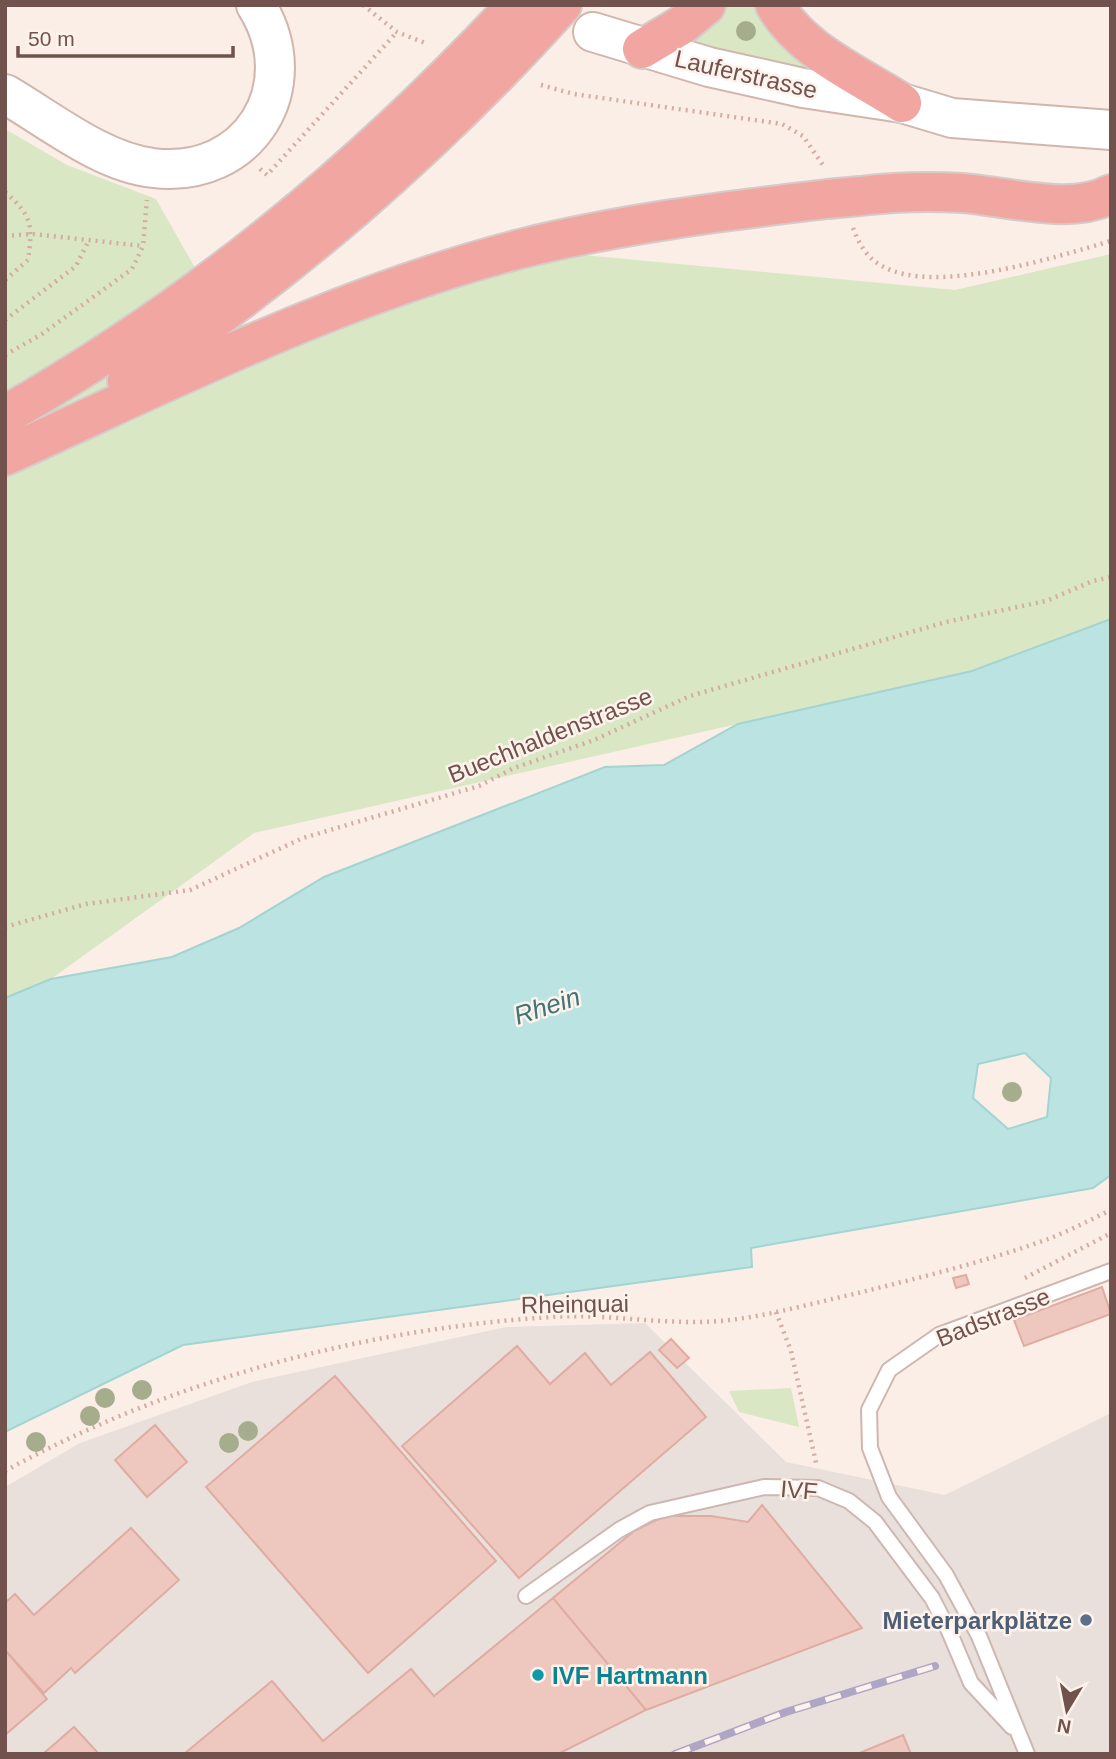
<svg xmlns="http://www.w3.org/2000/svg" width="1116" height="1759" font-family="Helvetica,sans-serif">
<rect width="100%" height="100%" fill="#fbeee6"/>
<!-- industrial -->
<path fill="#e9e0dc" d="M645,1323L786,1462L945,1495L1111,1413V1754H5V1487L80,1443L252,1382L506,1327Z"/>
<!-- green -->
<path fill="#dae7c5" d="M720,5H764L825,73L741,58L681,38Z
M5,129L67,165L156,199L241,349L519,249L955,290L1111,254V619L972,671L254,833L51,979L5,998Z
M791,1388L799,1427L739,1412L729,1391Z"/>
<!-- water -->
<path fill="#bbe3e1" stroke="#a2d4d2" stroke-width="2" fill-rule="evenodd" d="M1111,619V1175L1093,1188L751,1248L752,1267L183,1345L5,1432V998L51,979L172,957L239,928L324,877L605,767L664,765L738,724L972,671ZM1025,1053L1051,1078L1047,1117L1008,1129L973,1098L978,1064Z"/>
<!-- building -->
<path fill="#eec8bf" stroke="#e0aca1" stroke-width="2" d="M966,1275L969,1284L956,1288L953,1278Z
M1102,1287L1111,1314L1024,1346L1014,1320Z
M671,1339L689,1358L677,1368L659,1350Z
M517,1346L550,1384L585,1353L611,1385L650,1352L706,1417L519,1578L402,1446Z
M335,1376L496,1561L368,1673L206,1487Z
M155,1425L187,1462L147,1497L115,1460Z
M762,1505L862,1628L646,1710L553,1598L634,1531L665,1516H711L748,1522Z
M131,1528L179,1580L75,1673L71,1668L44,1693L5,1650V1603L15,1594L34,1615Z
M553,1598L646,1710L558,1754H184L272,1681L323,1741L411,1669L434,1696Z
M5,1650L47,1699L5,1735Z
M74,1727L99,1754H43Z
M903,1735L911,1754H857Z"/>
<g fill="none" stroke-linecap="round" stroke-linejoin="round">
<!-- lane casing -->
<g stroke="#ceb7b0" stroke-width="18">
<path id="lane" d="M526,1596L619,1530L650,1513L764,1487L818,1488L849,1501L875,1522L932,1598L949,1631L971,1683L1012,1727
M1027,1754L979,1636L946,1575L889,1497L870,1448L869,1410L889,1370L939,1335L1111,1271"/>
</g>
<!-- secondary casing -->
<g stroke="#d0b6ad" stroke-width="42">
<path id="secondary" d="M593,32L709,67L803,88L902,103L952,118L1111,130
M5,94C50,120 101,162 153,168C249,180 307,86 256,5"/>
</g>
<!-- highway casing -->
<g stroke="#d5cbc9" stroke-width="42">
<path id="highway" d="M775,5C801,51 859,75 902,103
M642,49L682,25L706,5
M860,196C894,192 928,191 962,193C1006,196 1072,216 1111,194
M127,381C290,271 430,151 562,5
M5,415C201,303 362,170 516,5
M5,456C173,380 340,295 520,249C620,224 724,211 827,199"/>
</g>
<!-- path -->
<path stroke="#d3aca2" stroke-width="4.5" stroke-dasharray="2 5" stroke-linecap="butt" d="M363,5L397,32L428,44
M541,85L574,94L782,124L803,136L825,168
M260,169L267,175L397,32
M5,192C32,216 33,225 28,260L5,280
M853,228C859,244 867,258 882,266C935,296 1055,257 1111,241
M5,236L32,234L143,246
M5,320L76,266L89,240
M5,355L42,334L132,269L143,246L147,200
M5,927L86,904L190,890L303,838L479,786L514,768L594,740L690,696L946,622L1046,601L1093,581L1111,577
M1025,1278L1111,1233
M1110,1308H1111
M776,1312L791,1351L817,1467
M5,1471C171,1380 363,1329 551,1317C610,1313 670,1327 730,1320C772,1315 813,1303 854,1294C918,1278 985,1262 1048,1239C1069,1231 1090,1220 1111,1210"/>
<!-- lane -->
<use href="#lane" stroke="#fff" stroke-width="14"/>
<!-- secondary -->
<use href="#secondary" stroke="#fff" stroke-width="38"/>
<!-- highway -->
<use href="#highway" stroke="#f1a6a1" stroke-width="38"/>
<!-- rail casing -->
<g stroke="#afa5c4" stroke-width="8">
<path id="rail" d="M675,1754L786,1712L935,1666"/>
</g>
<!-- rail -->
<use href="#rail" stroke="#fef3ec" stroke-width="5" stroke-dasharray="16" stroke-linecap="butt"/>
<!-- highway-bridge casing -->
<g stroke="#d5cbc9" stroke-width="42" stroke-linecap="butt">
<path id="highway-bridge" d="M827,199L860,196"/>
</g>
<!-- highway-bridge -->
<use href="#highway-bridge" stroke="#f1a6a1" stroke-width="38"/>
</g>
<!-- trees -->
<g fill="#a5ad8d">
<circle cx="746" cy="31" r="10"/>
<circle cx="1012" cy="1092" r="10"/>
<circle cx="142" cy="1390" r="10"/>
<circle cx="105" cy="1398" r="10"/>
<circle cx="90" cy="1416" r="10"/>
<circle cx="248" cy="1431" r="10"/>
<circle cx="36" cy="1442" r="10"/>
<circle cx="229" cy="1443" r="10"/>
</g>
<!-- markers -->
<circle fill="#5c6f8a" stroke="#fef3ec" stroke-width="2.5" cx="1086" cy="1620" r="7"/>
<circle fill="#0f9aa8" stroke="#fef3ec" stroke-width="2.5" cx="538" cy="1675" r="7"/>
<g text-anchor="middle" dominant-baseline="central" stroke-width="5" stroke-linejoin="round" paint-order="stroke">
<!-- street labels -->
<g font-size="24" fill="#72524c" stroke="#fef3ec">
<text transform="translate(746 74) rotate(13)">Lauferstrasse</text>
<text transform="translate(550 735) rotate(-22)">Buechhaldenstrasse</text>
<text transform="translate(575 1304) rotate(-1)">Rheinquai</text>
<text transform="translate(993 1317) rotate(-22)">Badstrasse</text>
<text transform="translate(799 1490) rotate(5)">IVF</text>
</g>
<!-- service labels -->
<g font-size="24" font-weight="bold" fill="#4e5e75" stroke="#fef3ec" text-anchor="end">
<text x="1072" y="1620">Mieterparkplätze</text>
</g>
<!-- culture labels -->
<g font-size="24" font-weight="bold" fill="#0d838f" stroke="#fef3ec" text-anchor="start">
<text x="552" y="1675">IVF Hartmann</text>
</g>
<!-- water labels -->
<g font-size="26" font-style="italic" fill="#417675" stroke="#fef3ec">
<text transform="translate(547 1006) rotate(-18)">Rhein</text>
</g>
</g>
<!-- border -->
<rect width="1116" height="1759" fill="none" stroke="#72524c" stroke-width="14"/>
<!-- north arrow -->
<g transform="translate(1067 1710) rotate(190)" stroke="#fef3ec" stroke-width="5" paint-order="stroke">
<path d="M0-5L12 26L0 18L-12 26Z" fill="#72524c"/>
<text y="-10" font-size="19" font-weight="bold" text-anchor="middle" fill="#72524c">N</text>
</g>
<!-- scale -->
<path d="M18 46v10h215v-10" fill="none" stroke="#72524c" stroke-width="3.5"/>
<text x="28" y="46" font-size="21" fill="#72524c" stroke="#fef3ec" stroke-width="5" paint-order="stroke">50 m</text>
</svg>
